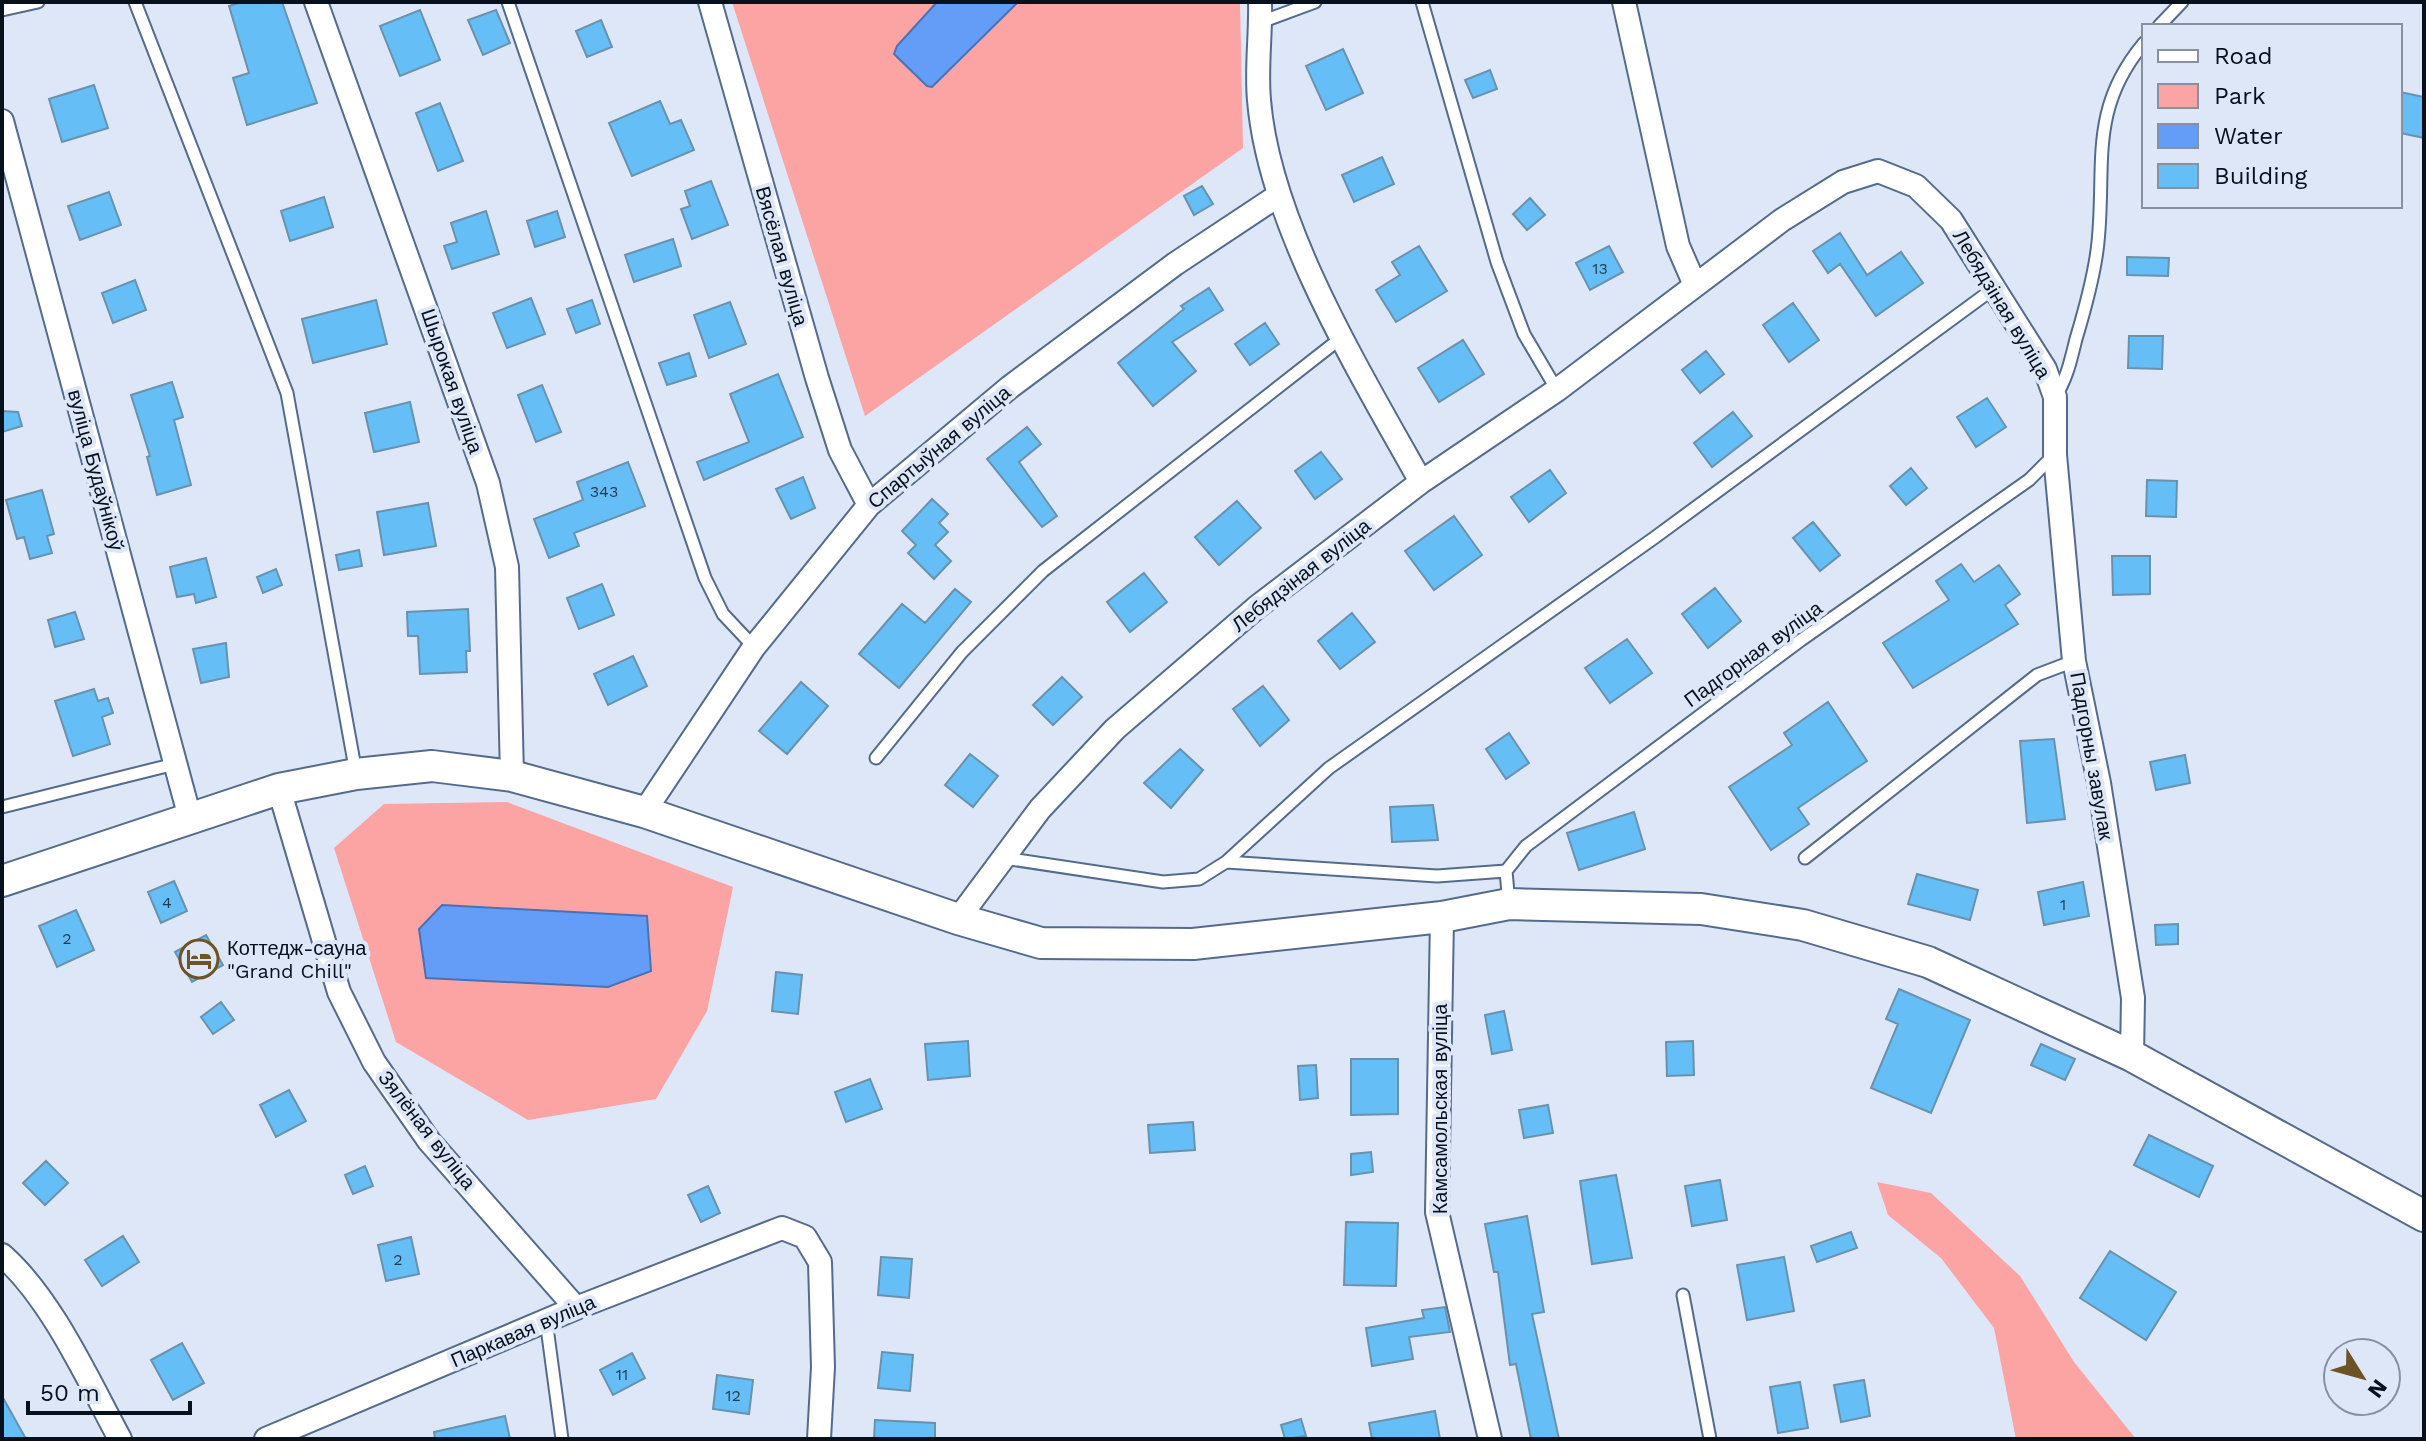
<svg xmlns="http://www.w3.org/2000/svg" width="2426" height="1441" font-family="'Work Sans',sans-serif">
<rect width="100%" height="100%" fill="#dde7f7"/>
<!-- green -->
<path fill="#fca3a4" d="M732,2H1240L1243,148L865,416Z
M507,802L733,887L707,1011L656,1099L528,1120L396,1042L334,848L384,804Z
M1877,1182L1931,1193L2020,1276L2074,1362L2136,1439H2016L1994,1328L1941,1258L1888,1215Z"/>
<!-- water -->
<path fill="#639df7" stroke="#4773b6" stroke-width="2" d="M937,2H1018L932,87L927,86L894,54L897,46Z
M442,905L647,916L651,971L608,987L426,978L419,929Z"/>
<!-- building -->
<path fill="#66bef6" stroke="#6992ae" stroke-width="2" d="M242,2H282L317,103L247,125L233,78L249,73L229,6Z
M420,10L440,60L400,76L380,26Z
M496,10L510,43L483,55L468,20Z
M601,20L612,47L587,57L576,31Z
M1343,49L1363,93L1326,110L1306,66Z
M1490,70L1497,89L1473,98L1465,80Z
M94,85L108,128L62,142L49,99Z
M2400,92L2424,97V138L2400,133Z
M660,101L670,124L681,120L694,150L632,176L609,123Z
M440,103L463,161L438,171L416,113Z
M1382,157L1394,184L1354,202L1342,175Z
M711,181L728,225L692,239L681,209L690,206L685,191Z
M1202,186L1213,204L1194,215L1184,196Z
M109,192L121,225L80,240L68,206Z
M324,197L333,227L290,241L281,211Z
M1530,198L1545,215L1527,230L1513,214Z
M486,211L499,254L452,269L444,246L457,242L451,223Z
M557,211L565,237L535,247L527,221Z
M1840,233L1867,275L1901,252L1923,283L1876,316L1840,264L1828,273L1813,251Z
M673,239L681,266L634,282L625,255Z
M1419,246L1447,291L1396,322L1376,290L1400,275L1392,262Z
M1609,246L1623,272L1590,290L1576,263Z
M2127,257L2169,258L2168,276L2127,275Z
M135,280L146,310L113,323L102,293Z
M1209,288L1223,310L1172,342L1196,371L1153,406L1118,363L1184,309L1181,306Z
M531,298L545,334L507,348L493,313Z
M376,300L387,344L313,363L302,319Z
M592,300L600,324L576,333L567,309Z
M730,302L746,344L709,358L694,315Z
M1793,303L1819,340L1789,362L1763,325Z
M1265,323L1279,344L1250,365L1235,344Z
M2129,336H2163L2162,369L2128,368Z
M1463,340L1484,374L1439,402L1418,368Z
M1706,351L1724,374L1700,393L1682,370Z
M689,353L696,376L667,385L659,363Z
M778,374L803,437L704,480L697,462L749,442L730,394Z
M172,382L183,417L174,420L191,485L157,495L147,457L150,456L131,395Z
M542,385L561,432L536,442L518,395Z
M1987,398L2006,427L1976,447L1957,417Z
M410,402L419,442L374,452L365,413Z
M2,411L18,412L22,426L2,432Z
M1733,412L1752,436L1712,467L1694,443Z
M1027,427L1041,444L1019,462L1057,516L1042,527L987,459Z
M1321,452L1342,479L1315,499L1295,471Z
M628,462L645,506L574,533L579,546L549,558L534,519L583,500L577,482Z
M1911,468L1927,488L1906,505L1890,486Z
M1550,470L1566,493L1529,522L1511,497Z
M803,477L815,508L791,519L776,489Z
M2147,480L2177,481L2176,517L2146,516Z
M42,490L54,534L47,536L52,553L30,559L24,537L17,539L6,500Z
M932,499L948,514L939,523L948,532L935,545L951,561L934,579L908,553L916,545L902,531Z
M1237,501L1261,528L1219,565L1195,537Z
M428,503L436,546L384,555L377,512Z
M1454,516L1482,555L1434,590L1405,551Z
M1813,522L1840,555L1820,571L1793,538Z
M359,550L362,566L339,570L336,555Z
M2112,556H2150V594L2113,595Z
M206,558L216,597L196,603L194,594L177,597L170,567Z
M1961,564L1974,582L1999,565L2020,594L2005,605L2018,624L1913,688L1883,643L1949,600L1936,581Z
M276,569L282,585L263,593L257,577Z
M1144,573L1167,602L1130,632L1107,602Z
M602,584L614,615L579,629L567,598Z
M1715,588L1741,621L1708,648L1682,614Z
M955,589L971,602L899,688L859,654L902,604L925,623Z
M468,609L470,651H466L467,672L420,674L418,636H408L407,612Z
M75,612L84,639L55,647L48,620Z
M1352,613L1375,642L1340,669L1318,641Z
M1627,639L1652,673L1610,703L1585,668Z
M226,643L229,677L201,683L193,649Z
M633,656L647,686L608,705L594,674Z
M1062,677L1082,697L1053,725L1033,705Z
M801,682L828,706L787,754L759,731Z
M1263,686L1289,720L1260,746L1233,709Z
M94,689L98,701L108,698L113,713L102,717L110,744L73,756L55,701Z
M1828,702L1867,761L1798,808L1809,824L1771,850L1729,787L1792,745L1784,733Z
M1509,733L1529,763L1506,779L1486,749Z
M2054,739L2065,819L2027,823L2020,741Z
M1180,749L1203,770L1171,808L1144,783Z
M970,754L998,776L973,807L945,785Z
M2185,755L2190,783L2156,790L2150,762Z
M1433,805L1438,840L1392,842L1390,807Z
M1634,812L1645,849L1579,870L1567,833Z
M1917,874L1978,890L1970,920L1908,904Z
M174,881L187,911L161,923L148,892Z
M2083,882L2089,916L2044,925L2038,892Z
M76,910L94,950L57,967L39,926Z
M2178,924V944L2156,945L2155,925Z
M206,935L223,965L192,982L175,952Z
M776,972L802,975L798,1014L772,1011Z
M1899,989L1970,1020L1931,1113L1871,1088L1898,1024L1886,1019Z
M221,1002L234,1020L213,1034L201,1017Z
M1504,1011L1512,1050L1492,1054L1485,1015Z
M968,1041L970,1076L928,1080L925,1044Z
M1693,1041L1694,1075L1667,1076L1666,1042Z
M2041,1044L2075,1059L2065,1080L2031,1065Z
M1351,1059H1398V1114L1351,1115Z
M1316,1065L1318,1098L1300,1100L1298,1066Z
M870,1079L882,1109L846,1122L835,1092Z
M289,1090L306,1121L276,1137L260,1105Z
M1548,1105L1553,1133L1524,1138L1519,1110Z
M1193,1122L1195,1150L1150,1153L1148,1125Z
M2149,1135L2213,1166L2199,1197L2134,1165Z
M1371,1152L1373,1172L1351,1175V1154Z
M46,1161L68,1183L45,1205L23,1183Z
M365,1166L373,1186L353,1194L345,1175Z
M1616,1175L1632,1258L1592,1264L1580,1181Z
M1720,1180L1727,1220L1692,1226L1685,1186Z
M708,1186L720,1213L701,1222L688,1195Z
M1527,1216L1544,1312L1532,1314L1559,1439H1531L1516,1364L1510,1365L1498,1272H1494L1485,1224Z
M1346,1222L1398,1223L1396,1286L1344,1285Z
M1851,1232L1857,1248L1817,1262L1811,1246Z
M123,1236L139,1262L102,1286L85,1260Z
M411,1237L419,1274L386,1281L378,1245Z
M2110,1251L2176,1292L2146,1340L2080,1298Z
M881,1257L912,1259L909,1298L878,1295Z
M1784,1257L1794,1311L1747,1320L1737,1265Z
M1445,1307L1450,1332L1409,1337L1413,1359L1372,1366L1366,1328L1424,1318L1422,1310Z
M182,1343L204,1383L173,1400L151,1360Z
M882,1352L913,1355L910,1391L878,1388Z
M632,1353L645,1378L613,1395L600,1370Z
M717,1375L753,1380L749,1414L713,1409Z
M1864,1380L1870,1416L1841,1422L1834,1385Z
M1800,1382L1808,1428L1778,1433L1770,1387Z
M2,1396L26,1439H2Z
M1435,1411L1440,1439H1372L1369,1423Z
M505,1416L510,1439H435L434,1432Z
M1301,1419L1306,1436L1285,1439L1281,1425Z
M875,1420L935,1423V1439H874Z"/>
<g fill="none" stroke-linecap="round" stroke-linejoin="round">
<!-- lane casing -->
<g stroke="#546b8d" stroke-width="15">
<path id="lane" d="M135,2L287,393L356,773
M508,2L705,578L723,614L754,647
M1422,2L1497,262L1524,334L1557,390
M2,10L38,2
M1261,22L1315,2
M2159,26L2182,2
M2055,397C2067,379 2071,359 2076,339C2085,309 2095,274 2098,242C2106,164 2088,110 2144,43
M876,758L962,652L1043,571L1341,338
M2,807L175,764
M1004,858L1163,882L1199,879L1226,862L1329,768L1654,538L1993,289
M1805,858L2037,675L2074,661
M1226,862L1437,876L1506,871
M1509,904L1506,871L1526,846L1801,640L2029,480L2054,455
M1683,1295L1710,1439
M546,1320L562,1439"/>
</g>
<!-- street casing -->
<g stroke="#546b8d" stroke-width="26">
<path id="street" d="M316,2L488,483L507,567L512,776
M710,2L817,378L840,450L869,505
M1260,2C1261,34 1256,68 1259,100C1269,225 1361,374 1421,482
M1624,2L1678,246L1695,285
M2,121L190,818
M279,789L339,992L374,1062L429,1141L576,1308
M644,812L754,647L869,505L1010,387L1175,264L1279,195
M1442,917L1437,1212L1490,1439
M958,919L1040,809L1115,729L1257,607L1421,482L1557,390L1782,220L1843,182L1878,171L1916,186L1951,220L2045,369L2055,397V455L2074,661L2099,783L2133,998L2132,1056
M2,1255C52,1299 88,1380 120,1439
M266,1439L576,1308L782,1228L805,1237L820,1262L823,1367L819,1439"/>
</g>
<!-- secondary casing -->
<g stroke="#546b8d" stroke-width="34">
<path id="secondary" d="M2,881L279,789L356,774L432,766L512,776L644,812L958,919L1041,943L1193,944L1442,917L1509,904L1701,909L1803,925L1928,962L2132,1056L2424,1216"/>
</g>
<!-- lane -->
<use href="#lane" stroke="#fff" stroke-width="11"/>
<!-- street -->
<use href="#street" stroke="#fff" stroke-width="22"/>
<!-- secondary -->
<use href="#secondary" stroke="#fff" stroke-width="30"/>
</g>
<!-- icons -->
<defs>
<g id="hotel-ring" transform="scale(2)"><circle r="9.5" fill="#dde7f7" stroke="#6e5325" stroke-width="1.5"/><path d="M-6-4.5h1.5V1H6V5H4.5V3h-9V5H-6ZM-4 0a1.8 1.8 0 1 1 3.6 0ZM.5 0V-2.5h3Q6-2.5 6 0Z" fill="#6e5325"/></g>
</defs>
<g fill-rule="evenodd">
<use href="#hotel-ring" x="199" y="959"/>
</g>
<g text-anchor="middle" dominant-baseline="central" stroke-width="8" stroke-linejoin="round" paint-order="stroke">
<!-- number labels -->
<g font-size="16" fill="#1f3c53">
<text x="1600" y="268">13</text>
<text x="604" y="491">343</text>
<text x="167" y="902">4</text>
<text x="2063" y="904">1</text>
<text x="67" y="938">2</text>
<text x="398" y="1259">2</text>
<text x="622" y="1374">11</text>
<text x="733" y="1395">12</text>
</g>
<!-- street labels -->
<g font-size="20" fill="#07101d" stroke="#dde7f7">
<text transform="translate(782 256) rotate(74)">Вясёлая вуліца</text>
<text transform="translate(2002 304) rotate(59)">Лебядзіная вуліца</text>
<text transform="translate(452 381) rotate(71)">Шырокая вуліца</text>
<text transform="translate(939 447) rotate(-40)">Спартыўная вуліца</text>
<text transform="translate(96 470) rotate(75)">вуліца Будаўнікоў</text>
<text transform="translate(1301 575) rotate(-38)">Лебядзіная вуліца</text>
<text transform="translate(1753 654) rotate(-36)">Падгорная вуліца</text>
<text transform="translate(2092 756) rotate(80)">Падгорны завулак</text>
<text transform="translate(1440 1109) rotate(-90)">Камсамольская вуліца</text>
<text transform="translate(427 1130) rotate(52)">Зялёная вуліца</text>
<text transform="translate(523 1331) rotate(-23)">Паркавая вуліца</text>
</g>
<!-- poi labels -->
<g font-size="20" fill="#07101d" stroke="#dde7f7" text-anchor="start">
<text x="227" y="948">Коттедж-сауна<tspan x="227" dy="23">"Grand Chill"</tspan></text>
</g>
</g>
<!-- border -->
<rect width="2426" height="1441" fill="none" stroke="#07101d" stroke-width="8"/>
<!-- legend -->
<rect x="2142" y="24" width="260" height="184" fill="#dde7f7" stroke="#8791a0" stroke-width="2"/>
<rect x="2158" y="50" width="40" height="12" fill="#ffffff" stroke="#8791a0" stroke-width="2"/>
<text x="2214" y="64" font-size="24" fill="#07101d">Road</text>
<rect x="2158" y="84" width="40" height="24" fill="#fca3a4" stroke="#8791a0" stroke-width="2"/>
<text x="2214" y="104" font-size="24" fill="#07101d">Park</text>
<rect x="2158" y="124" width="40" height="24" fill="#639df7" stroke="#8791a0" stroke-width="2"/>
<text x="2214" y="144" font-size="24" fill="#07101d">Water</text>
<rect x="2158" y="164" width="40" height="24" fill="#66bef6" stroke="#8791a0" stroke-width="2"/>
<text x="2214" y="184" font-size="24" fill="#07101d">Building</text>
<!-- north arrow -->
<g transform="translate(2362 1377) rotate(127)"><circle r="38" fill="#dde7f7" stroke="#8791a0" stroke-width="2"/>
<path d="M0-6L14 30L0 20L-14 30Z" fill="#6e5325"/>
<text y="-12" font-size="22" font-weight="bold" text-anchor="middle" fill="#07101d">N</text>
</g>
<!-- scale -->
<path d="M28 1401v12h162v-12" fill="none" stroke="#07101d" stroke-width="4"/>
<text x="40" y="1401" font-size="24" fill="#07101d" stroke="#dde7f7" stroke-width="6" paint-order="stroke">50 m</text>
</svg>
